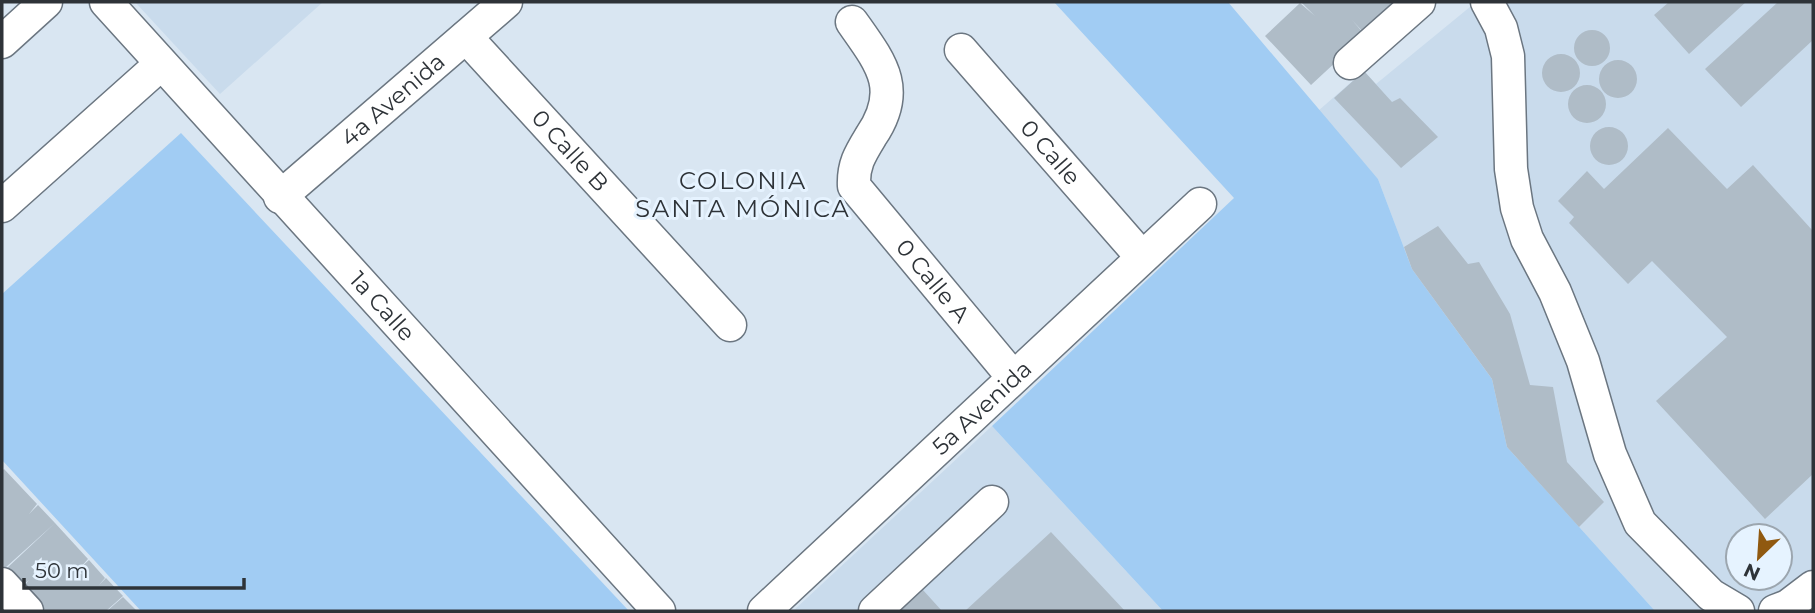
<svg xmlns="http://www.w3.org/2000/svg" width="1815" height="613" font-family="Montserrat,sans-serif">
<rect width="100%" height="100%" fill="#d9e6f2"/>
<!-- built -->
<path fill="#c9dbec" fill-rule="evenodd" d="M135,2H323L220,94Z
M1476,2H1813V611H1655L1507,447L1492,378L1412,269L1378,179L1318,111L1364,71L1376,84ZM1738,536H1780V578H1738Z
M992,426L1163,611H793Z"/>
<!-- green -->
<path fill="#a1ccf3" d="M1054,2H1228L1378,179L1412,269L1492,379L1507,447L1655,611H1163L992,426L1234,198Z
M181,133L629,611H141L2,460V294Z"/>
<!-- building -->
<path fill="#afbcc7" d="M1301,2H1400L1365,34L1352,20L1365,35L1311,85L1265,36L1300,3L1315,16Z
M1669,2H1746L1689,54L1654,15Z
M1778,2H1813V40L1741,107L1705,69Z
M1574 48a18 18 0 1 1 36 0a18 18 0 1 1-36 0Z
M1542 73a19 19 0 1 1 38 0a19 19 0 1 1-38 0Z
M1599 79a19 19 0 1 1 38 0a19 19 0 1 1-38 0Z
M1364,71L1392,102L1400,98L1438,137L1401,168L1334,98Z
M1568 104a19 19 0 1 1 38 0a19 19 0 1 1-38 0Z
M1590 146a19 19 0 1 1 38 0a19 19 0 1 1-38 0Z
M1668,128L1727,189L1753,165L1813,231V474L1765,519L1656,401L1727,337L1652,261L1628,284L1569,223L1574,217L1558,201L1587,171L1604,189Z
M1438,226L1468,264L1479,262L1510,314L1530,385L1553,387L1567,462L1604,502L1579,527L1507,447L1492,379L1412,269L1404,247Z
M4,469L37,504L29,514L38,505L55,523L5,568L2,564V471Z
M55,523L88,559L80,568L89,560L105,578L99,585L106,578L123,596L106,611H46L23,587L29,580L22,586L6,569Z
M1051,532L1125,611H965Z
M923,590L942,611H900Z
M123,597L137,611H107Z"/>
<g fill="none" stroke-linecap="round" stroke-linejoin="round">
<!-- minor casing -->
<g stroke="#6b7681" stroke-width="35">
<g id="minor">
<path id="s1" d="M106,2L659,611"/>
<path d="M1487,2L1501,28L1508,56L1511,169L1517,208L1527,239L1555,292L1583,361L1610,454L1640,523L1711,595L1738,611"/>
<path id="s2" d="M852,22C881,63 903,89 871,136C860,154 853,165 854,186L1013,377"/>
<path id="s3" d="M466,37L730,325"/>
<path d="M2,42L46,2"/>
<path id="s4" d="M961,50L1141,256"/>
<path d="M1350,63L1419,2"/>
<path id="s5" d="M280,197L506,2"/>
<path d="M2,206L161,64"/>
<path d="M2,584L27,611"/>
<path id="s6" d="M764,611L1200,204"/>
<path d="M875,611L992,502"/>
<path d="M1775,611L1788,606L1813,587"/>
</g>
</g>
<!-- minor -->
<use href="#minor" stroke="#fff" stroke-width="32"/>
</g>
<g text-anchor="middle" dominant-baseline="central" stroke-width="6" stroke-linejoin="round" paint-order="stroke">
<!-- street labels -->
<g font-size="23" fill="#2e3338" stroke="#e6f3ff">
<text stroke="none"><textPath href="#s5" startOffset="149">4a Avenida</textPath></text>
<text stroke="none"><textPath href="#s3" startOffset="154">0 Calle B</textPath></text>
<text stroke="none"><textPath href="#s4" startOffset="136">0 Calle</textPath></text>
<text stroke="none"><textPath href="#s2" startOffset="304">0 Calle A</textPath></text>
<text stroke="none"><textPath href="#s1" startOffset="411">1a Calle</textPath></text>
<text stroke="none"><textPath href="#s6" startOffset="298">5a Avenida</textPath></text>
</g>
<!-- neighbourhood labels -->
<g font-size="24" letter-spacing="2" fill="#2e3338" stroke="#e6f3ff">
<text x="743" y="180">COLONIA<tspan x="743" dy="28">SANTA MÓNICA</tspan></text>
</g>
</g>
<!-- border -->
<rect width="1815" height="613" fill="none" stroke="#2e3338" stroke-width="7"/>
<!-- north arrow -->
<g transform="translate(1759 557) rotate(205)"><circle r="33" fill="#e6f3ff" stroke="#9ca6af" stroke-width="2"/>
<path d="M0-5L12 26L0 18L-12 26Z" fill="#905910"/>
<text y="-10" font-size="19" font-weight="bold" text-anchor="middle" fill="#2e3338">N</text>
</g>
<!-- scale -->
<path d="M24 578v10h220v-10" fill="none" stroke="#2e3338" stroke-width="3.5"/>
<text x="35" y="578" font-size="21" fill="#2e3338" stroke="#e6f3ff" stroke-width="5" paint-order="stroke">50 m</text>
</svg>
